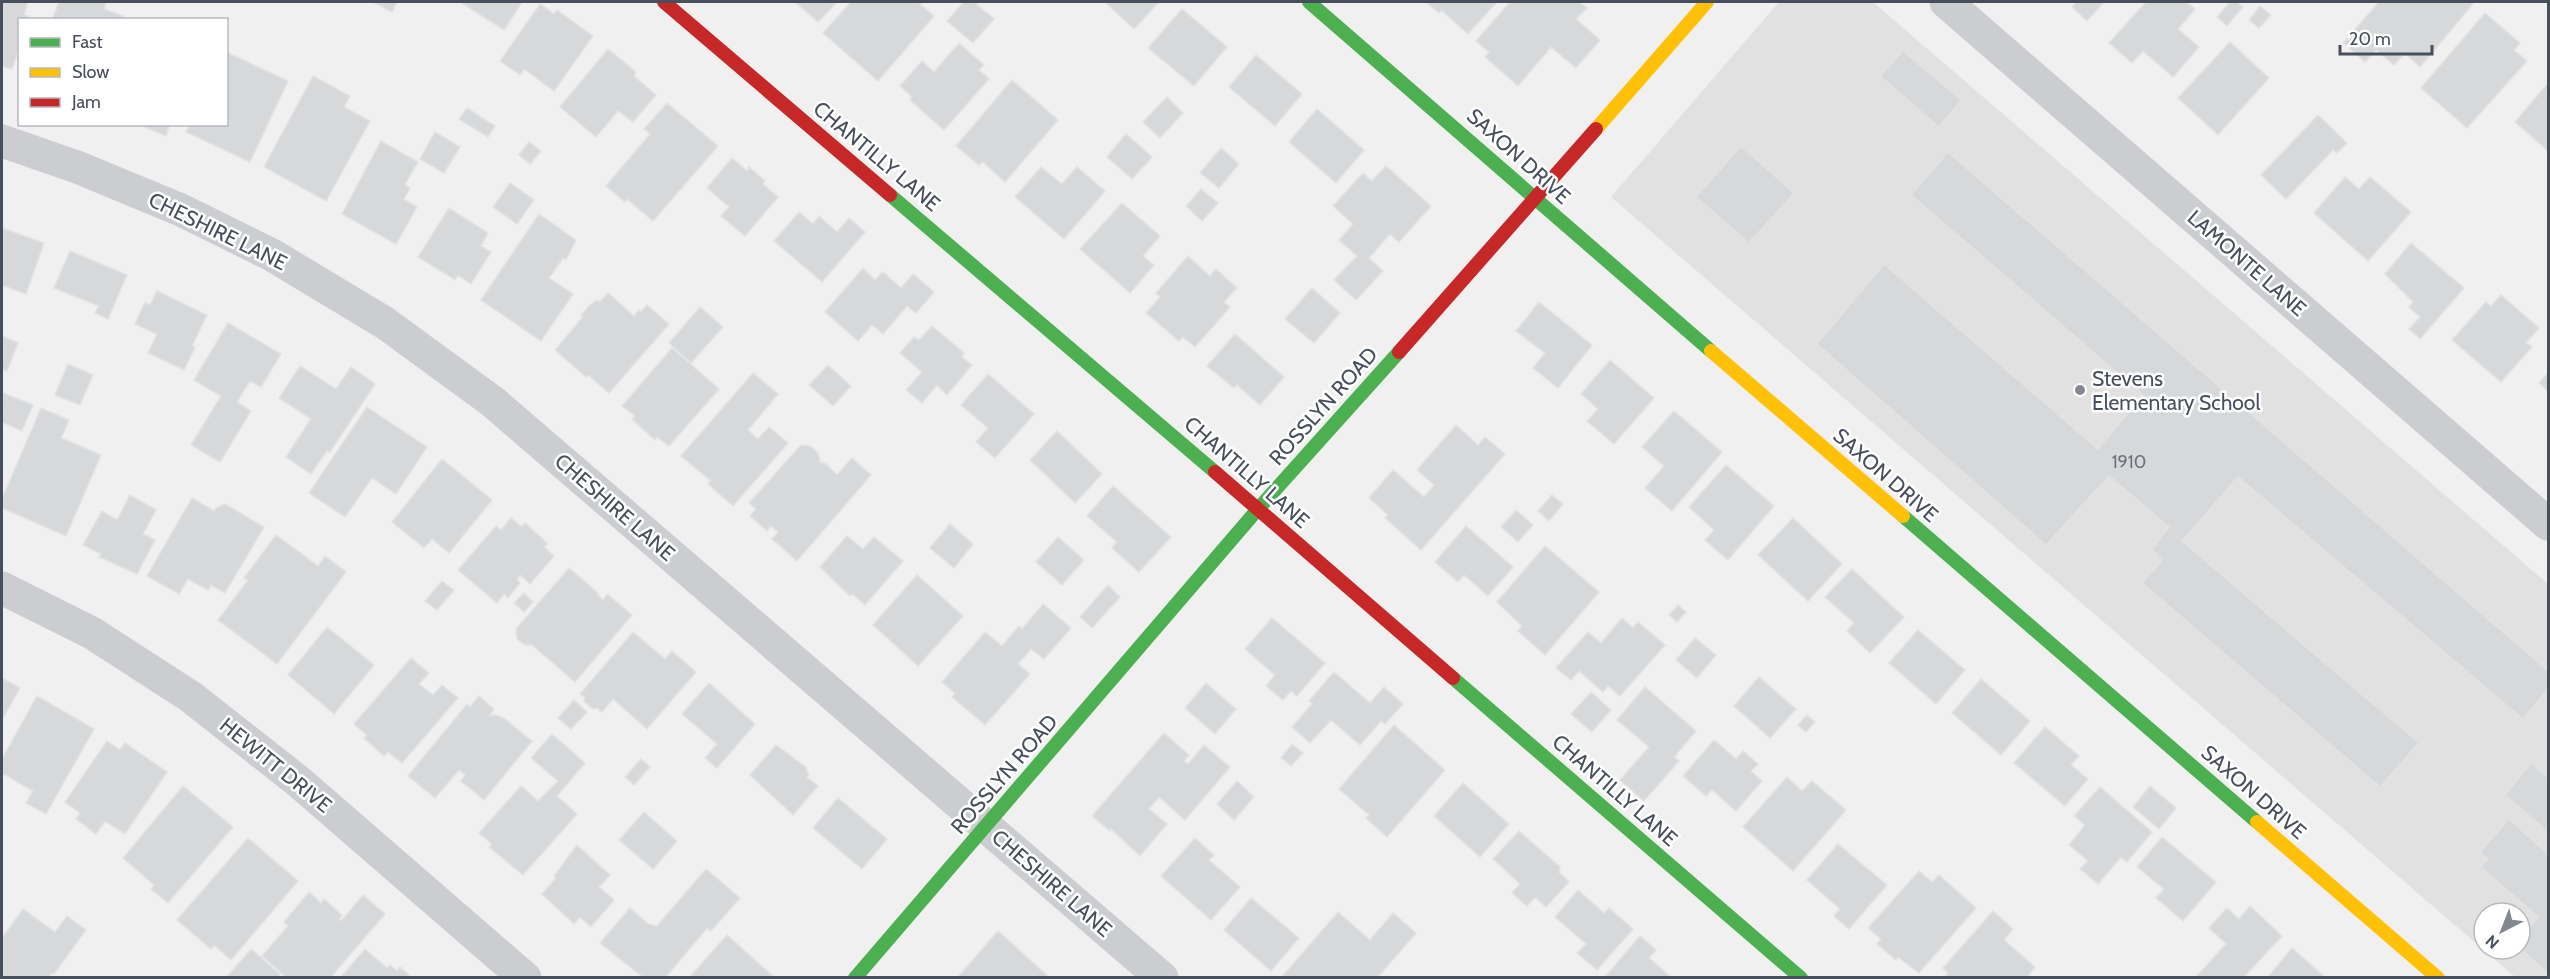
<svg xmlns="http://www.w3.org/2000/svg" width="2550" height="979" font-family="Cabin,sans-serif">
<rect width="100%" height="100%" fill="#f0f0f0"/>
<!-- education -->
<path fill="#e2e1e2" fill-rule="evenodd" d="M1779,2H1873L2548,584V977H2515L1611,197ZM2484,913H2520V949H2484Z"/>
<!-- building -->
<path fill="#d7d8da" stroke="#e1e2e3" stroke-width="1.5" d="M2,2H28L24,15L29,16L28,20H20V46L12,69L2,66Z
M59,2H103L106,3L104,9L123,16L122,20H52Z
M373,2H397L392,12Z
M460,2H522L504,30Z
M795,2H837L818,22Z
M851,2H923L920,4L934,16L878,81L823,33Z
M964,2H974L994,19L973,43L947,21Z
M1107,2H1159L1134,29L1106,3Z
M1426,2H1497L1468,34L1441,10L1439,13Z
M1510,2H1579L1587,8L1576,19L1600,40L1576,68L1551,47L1518,86L1485,57L1489,52L1476,41Z
M2076,2H2104L2087,21L2072,7Z
M2146,2H2186L2195,9L2178,29L2199,47L2173,77L2143,51L2132,63L2109,43Z
M2230,2H2236L2243,7L2227,26L2217,17Z
M2379,2H2470L2473,4L2420,67L2405,53L2394,65L2376,50L2365,62L2343,43Z
M540,4L554,14L557,10L593,36L554,91L524,69L520,75L500,61Z
M2260,6L2271,15L2259,28L2249,20Z
M1182,9L1227,47L1194,86L1148,48Z
M2485,13L2520,43L2514,50L2527,61L2467,128L2421,88Z
M2230,42L2269,78L2218,135L2178,98Z
M959,43L984,65L979,70L989,79L944,130L910,100L912,97L900,86L922,61L934,72Z
M608,49L636,72L634,76L656,95L633,122L618,111L596,137L560,107Z
M1903,51L1961,100L1939,127L1880,76Z
M226,52L288,81L250,162L186,132L190,124H226Z
M1256,55L1302,94L1275,126L1229,87Z
M313,76L350,96L344,107L370,121L326,201L264,167Z
M1012,80L1058,120L1005,182L983,162L979,165L956,146Z
M2548,83V151L2515,122Z
M1167,97L1183,113L1160,138L1143,122Z
M667,103L718,146L653,221L627,199L625,202L606,186L650,134L644,129Z
M467,108L495,126L488,137L459,119Z
M1317,109L1364,150L1336,183L1289,142Z
M2318,115L2347,143L2337,153L2333,150L2286,199L2261,175Z
M138,124H170L166,136Z
M435,132L460,147L444,173L420,159Z
M1126,134L1152,157L1132,179L1107,157Z
M381,141L418,162L405,184L410,188L404,199L417,207L396,244L342,214Z
M529,142L541,151L530,164L519,155Z
M1741,146L1794,193L1749,243L1696,197Z
M1221,148L1239,164L1219,188L1200,173Z
M1948,152L2548,671V689L2523,719L2238,477L2182,541L2419,743L2380,787L2142,583L2162,561L2152,549L2169,527L2109,476L2046,545L1817,344L1884,264L2098,449L2143,395L1911,195Z
M732,158L747,171L749,167L765,181L763,184L778,197L745,236L721,216L729,207L707,188Z
M1386,166L1431,206L1399,242L1390,234L1369,258L1383,271L1356,300L1334,280L1357,256L1339,240L1353,224L1333,206L1363,173L1372,181Z
M1041,167L1062,184L1077,167L1105,191L1064,239L1015,197Z
M2345,177L2359,189L2370,177L2411,212L2368,261L2314,213Z
M510,183L534,200L517,224L493,207Z
M1201,189L1218,203L1202,221L1186,206Z
M1122,203L1160,236L1143,256L1154,265L1130,293L1080,249Z
M449,208L488,233L481,246L491,252L471,284L458,275L455,280L418,257Z
M799,212L813,224L819,216L837,232L849,218L865,232L822,282L774,241Z
M539,214L576,240L566,260L563,258L549,278L573,294L541,341L481,300Z
M2,228L44,243L26,294L2,285Z
M2411,243L2464,288L2420,339L2409,329L2420,317L2409,307L2413,302L2385,274Z
M70,251L127,275L108,319L95,313L99,306L54,288Z
M1188,256L1210,276L1216,269L1237,288L1224,302L1230,307L1195,347L1183,337L1179,341L1146,313L1160,297L1156,293Z
M863,268L875,280L883,272L901,288L913,274L934,292L916,313L907,306L883,334L872,325L858,341L825,312Z
M1312,288L1340,313L1314,343L1285,319Z
M157,291L207,315L192,346L195,347L184,370L148,353L157,334L135,324L145,302L150,305Z
M608,293L634,316L639,310L641,312L647,305L669,324L609,393L588,375L586,377L555,350L583,317L581,315L589,306L597,300L600,302Z
M2501,295L2539,328L2526,343L2532,347L2501,382L2452,340L2486,302L2491,306Z
M1539,302L1592,345L1558,388L1533,368L1545,353L1516,331Z
M700,307L723,327L691,363L669,343Z
M228,323L281,354L261,387L250,381L237,402L251,411L220,462L191,445L221,396L194,380Z
M932,326L964,353L962,357L972,365L947,395L937,385L922,403L906,390L922,372L900,353L914,337L919,340Z
M1235,334L1284,377L1260,405L1237,385L1234,388L1207,366Z
M2,336L18,343L7,371L2,369Z
M672,348L719,389L669,446L657,437L655,440L632,419L635,416L622,406Z
M1610,360L1654,398L1614,444L1587,421L1598,409L1581,394Z
M68,364L93,375L80,405L55,395Z
M828,365L851,386L833,406L809,385Z
M300,366L336,389L351,367L375,384L330,452L327,451L311,474L286,457L311,419L279,398Z
M753,373L778,394L748,430L758,439L769,427L788,443L733,506L708,484L711,481L681,456Z
M2548,373V391L2539,383Z
M988,374L1034,414L995,458L976,442L988,428L961,405Z
M3,393L33,405L22,431L2,422Z
M367,407L427,447L396,494L372,478L345,517L309,493Z
M41,408L69,420L61,438L101,455L66,536L2,508V499Z
M1674,411L1722,452L1672,511L1645,488L1664,466L1642,447Z
M1456,425L1478,445L1485,437L1505,454L1421,550L1385,518L1388,515L1369,498L1393,470L1424,497L1434,485L1417,470Z
M1057,431L1102,474L1075,503L1030,460Z
M801,445L810,446L818,453L820,462L826,464L837,475L852,458L871,475L797,561L772,539L778,532L771,526L767,531L750,516L756,509L749,503Z
M442,459L492,500L449,553L432,539L424,548L392,522Z
M1726,465L1774,506L1728,560L1705,540L1714,530L1689,507Z
M1113,486L1171,537L1139,572L1112,548L1117,542L1087,516Z
M130,495L156,510L143,534L155,540L137,574L99,557L101,554L83,545L102,511L117,520Z
M1552,495L1563,504L1549,521L1538,511Z
M192,498L214,511L216,508L225,504L264,527L225,593L211,585L208,590L188,579L179,594L147,576Z
M1516,510L1533,525L1518,542L1501,527Z
M511,518L522,527L525,523L548,544L544,547L554,556L530,584L520,575L517,580L520,583L508,598L504,594L497,603L458,570L496,526L501,530Z
M1793,518L1842,564L1808,601L1758,555Z
M950,524L973,544L954,568L930,548Z
M1466,526L1513,567L1488,596L1464,575L1458,582L1435,562Z
M276,535L318,566L325,556L346,572L277,664L218,620L248,580L244,578Z
M847,536L863,549L874,537L903,561L865,605L852,594L850,596L820,567Z
M1058,537L1084,560L1062,585L1036,562Z
M1545,546L1599,592L1545,655L1518,631L1522,626L1497,602Z
M569,568L598,593L597,594L603,600L607,594L632,615L575,682L532,645H525L517,639L516,629Z
M1852,569L1904,617L1870,653L1847,631L1854,623L1825,597Z
M917,575L963,616L918,666L873,625Z
M442,581L454,590L437,610L425,601Z
M1108,585L1120,597L1092,628L1080,617Z
M524,593L533,602L524,612L514,603Z
M1043,604L1071,628L1044,659L1031,649L1018,664L1030,674L985,725L952,697L955,693L942,682L985,632L1002,646L1019,626L1022,629Z
M1678,605L1686,612L1677,622L1669,615Z
M1272,618L1325,663L1297,696L1291,691L1283,700L1266,686L1275,675L1245,649Z
M1622,618L1633,628L1638,622L1665,645L1620,696L1608,686L1603,692L1579,671L1571,680L1556,668L1588,632L1601,643Z
M327,627L374,665L334,714L288,675Z
M1918,630L1965,670L1936,704L1889,663Z
M633,632L665,659L672,651L696,672L647,729L613,699L602,712L597,708L593,709L584,701L585,697L580,694Z
M1695,638L1716,655L1697,678L1676,660Z
M411,658L429,673L419,684L433,695L442,685L458,698L402,763L388,752L384,756L364,738L367,735L354,724Z
M1334,672L1370,703L1384,687L1403,704L1385,724L1381,721L1360,745L1331,720L1310,743L1292,727L1312,704L1309,701Z
M1759,677L1796,709L1770,738L1734,706Z
M2,678L20,688L2,720Z
M1981,679L2030,721L2001,755L1952,713Z
M709,683L755,724L717,768L705,758L717,744L682,714Z
M1206,683L1236,709L1215,734L1185,708Z
M1645,687L1696,731L1674,757L1679,761L1644,801L1620,780L1649,747L1617,720Z
M1591,692L1611,710L1592,732L1571,714Z
M37,696L94,729L46,814L26,803L33,791L2,773V759Z
M479,696L494,709L489,716L496,715L505,719L532,741L484,800L461,781L465,775L459,770L435,798L408,776L467,704L470,707Z
M574,700L587,712L571,729L558,718Z
M1807,715L1815,722L1806,732L1798,725Z
M1394,725L1445,770L1387,837L1366,818L1369,815L1339,789Z
M2045,727L2079,756L2071,765L2088,779L2065,806L2014,763Z
M1164,733L1189,755L1184,761L1188,764L1204,745L1230,767L1185,820L1159,797L1149,809L1167,824L1140,856L1111,829L1110,831L1092,816Z
M552,734L585,763L557,796L577,814L523,875L489,847L492,844L479,833L521,786L538,801L558,781L531,758Z
M1714,740L1736,759L1743,751L1758,764L1751,771L1762,781L1736,811L1712,790L1706,796L1683,776Z
M107,741L120,750L125,743L167,772L125,834L105,821L96,834L76,819L80,813L65,802Z
M1292,744L1303,753L1291,766L1281,758Z
M776,745L807,768L806,770L809,774L807,777L818,786L793,815L750,775Z
M641,759L650,767L634,785L625,777Z
M2531,763L2548,778V832L2505,795Z
M1787,777L1802,791L1812,781L1846,810L1793,871L1743,827Z
M1237,781L1254,797L1234,820L1217,804Z
M1463,783L1509,824L1480,857L1434,816Z
M183,786L233,827L168,903L151,889L154,885L123,858Z
M2150,786L2176,808L2159,829L2133,807Z
M2100,787L2152,832L2127,862L2121,857L2098,884L2080,869L2088,861L2069,845L2085,825L2074,816Z
M838,798L887,839L862,869L813,828Z
M644,812L677,841L653,869L619,840Z
M2509,819L2548,854V973L2520,948V937L2538,917L2481,867L2488,859L2480,852Z
M1519,831L1560,867L1559,872L1569,882L1546,907L1535,897L1527,906L1512,893L1520,884L1493,859Z
M2162,837L2216,882L2183,921L2156,898L2164,889L2137,867Z
M248,838L298,881L231,960L214,945L211,949L177,920Z
M1195,838L1214,855L1209,860L1240,887L1211,920L1161,876Z
M1838,844L1887,885L1849,929L1834,916L1840,909L1807,880Z
M577,845L610,875L599,887L614,900L591,927L580,917L574,924L542,894L556,878L554,876Z
M706,869L740,898L711,931L707,928L665,978H644L600,943L630,908L648,924L657,926Z
M1919,871L1932,882L1939,875L1976,908L1919,973L1898,957L1896,960L1877,944L1881,939L1868,928Z
M1578,890L1604,913L1609,908L1633,929L1597,970L1577,953L1586,944L1555,917Z
M309,892L321,903L324,899L342,915L339,919L341,921L363,895L385,914L330,978H287L262,956L288,926L284,922Z
M1251,898L1299,938L1271,971L1224,930Z
M2250,906L2282,936L2243,978H2195L2226,944L2209,928L2227,908L2239,919Z
M23,909L55,932L67,916L86,930L54,974L52,973L48,978H6L2,974V938Z
M1993,911L2013,929L2004,940L2035,967L2026,978H1944L1948,973L1943,968Z
M1338,912L1370,940L1393,913L1416,933L1377,978H1281Z
M998,931L1050,978H957Z
M727,935L775,978H689Z
M1640,936L1656,950L1649,958L1672,978H1604Z
M2292,948L2326,978H2267Z
M251,949L280,974L277,978H226Z
M365,949L387,968L390,965L397,971L400,967L412,978H340Z"/>
<g fill="none" stroke-linecap="round" stroke-linejoin="round">
<!-- street -->
<path stroke="#cbcdd0" stroke-width="33" d="M1946,2L2548,524
M2,141L77,167L181,210L272,255L385,323L493,402L1162,978
M2,588L92,633L191,697L299,782L525,978"/>
<!-- fast -->
<path stroke="#4caf50" stroke-width="14" d="M1309,2L1711,351
M890,195L1215,472
M1903,516L2257,822
M1453,678L1801,978
M855,978L1258,509L1399,352"/>
<!-- slow -->
<path stroke="#ffc107" stroke-width="14" d="M1596,129L1707,2
M1711,351L1903,516
M2257,822L2438,978"/>
<!-- jam -->
<path stroke="#c62828" stroke-width="14" d="M664,2L890,195
M1399,352L1596,129
M1215,472L1453,678"/>
</g>
<!-- markers -->
<circle fill="#828790" stroke="#fff" stroke-width="2" cx="2080" cy="390" r="6"/>
<g text-anchor="middle" dominant-baseline="central" stroke-width="5" stroke-linejoin="round" paint-order="stroke">
<!-- number labels -->
<g font-size="18" fill="#6c737d">
<text x="2129" y="462">1910</text>
</g>
<!-- street labels -->
<g font-size="21" fill="#474f5c" stroke="#fff">
<text transform="translate(877 156) rotate(40)">CHANTILLY LANE</text>
<text transform="translate(1519 156) rotate(42)">SAXON DRIVE</text>
<text transform="translate(218 231) rotate(26)">CHESHIRE LANE</text>
<text transform="translate(2247 263) rotate(41)">LAMONTE LANE</text>
<text transform="translate(1323 406) rotate(-48)">ROSSLYN ROAD</text>
<text transform="translate(1247 472) rotate(41)">CHANTILLY LANE</text>
<text transform="translate(1886 475) rotate(41)">SAXON DRIVE</text>
<text transform="translate(615 507) rotate(41)">CHESHIRE LANE</text>
<text transform="translate(276 765) rotate(39)">HEWITT DRIVE</text>
<text transform="translate(1004 774) rotate(-49)">ROSSLYN ROAD</text>
<text transform="translate(1615 790) rotate(41)">CHANTILLY LANE</text>
<text transform="translate(2254 792) rotate(41)">SAXON DRIVE</text>
<text transform="translate(1052 883) rotate(41)">CHESHIRE LANE</text>
</g>
<!-- poi labels -->
<g font-size="21" fill="#474f5c" stroke="#fff" text-anchor="start">
<text x="2092" y="378">Stevens<tspan x="2092" dy="24">Elementary School</tspan></text>
</g>
</g>
<!-- border -->
<rect width="2550" height="979" fill="none" stroke="#474f5c" stroke-width="6"/>
<!-- legend -->
<rect x="18" y="18" width="210" height="108" fill="#ffffff" stroke="#b5b9be" stroke-width="1.5"/>
<rect x="30" y="38" width="30" height="9" fill="#4caf50" stroke="#b5b9be" stroke-width="1.5"/>
<text x="72" y="48" font-size="18" fill="#474f5c">Fast</text>
<rect x="30" y="68" width="30" height="9" fill="#ffc107" stroke="#b5b9be" stroke-width="1.5"/>
<text x="72" y="78" font-size="18" fill="#474f5c">Slow</text>
<rect x="30" y="98" width="30" height="9" fill="#c62828" stroke="#b5b9be" stroke-width="1.5"/>
<text x="72" y="108" font-size="18" fill="#474f5c">Jam</text>
<!-- north arrow -->
<g transform="translate(2502 931) rotate(222)"><circle r="28" fill="#ffffff" stroke="#b5b9be" stroke-width="1.5"/>
<path d="M0-4.5L10 22L0 15L-10 22Z" fill="#828790"/>
<text y="-9" font-size="16" font-weight="bold" text-anchor="middle" fill="#474f5c">N</text>
</g>
<!-- scale -->
<path d="M2340 45v9h92v-9" fill="none" stroke="#474f5c" stroke-width="3"/>
<text x="2349" y="45" font-size="18" fill="#474f5c" stroke="#ffffff" stroke-width="4.5" paint-order="stroke">20 m</text>
</svg>
